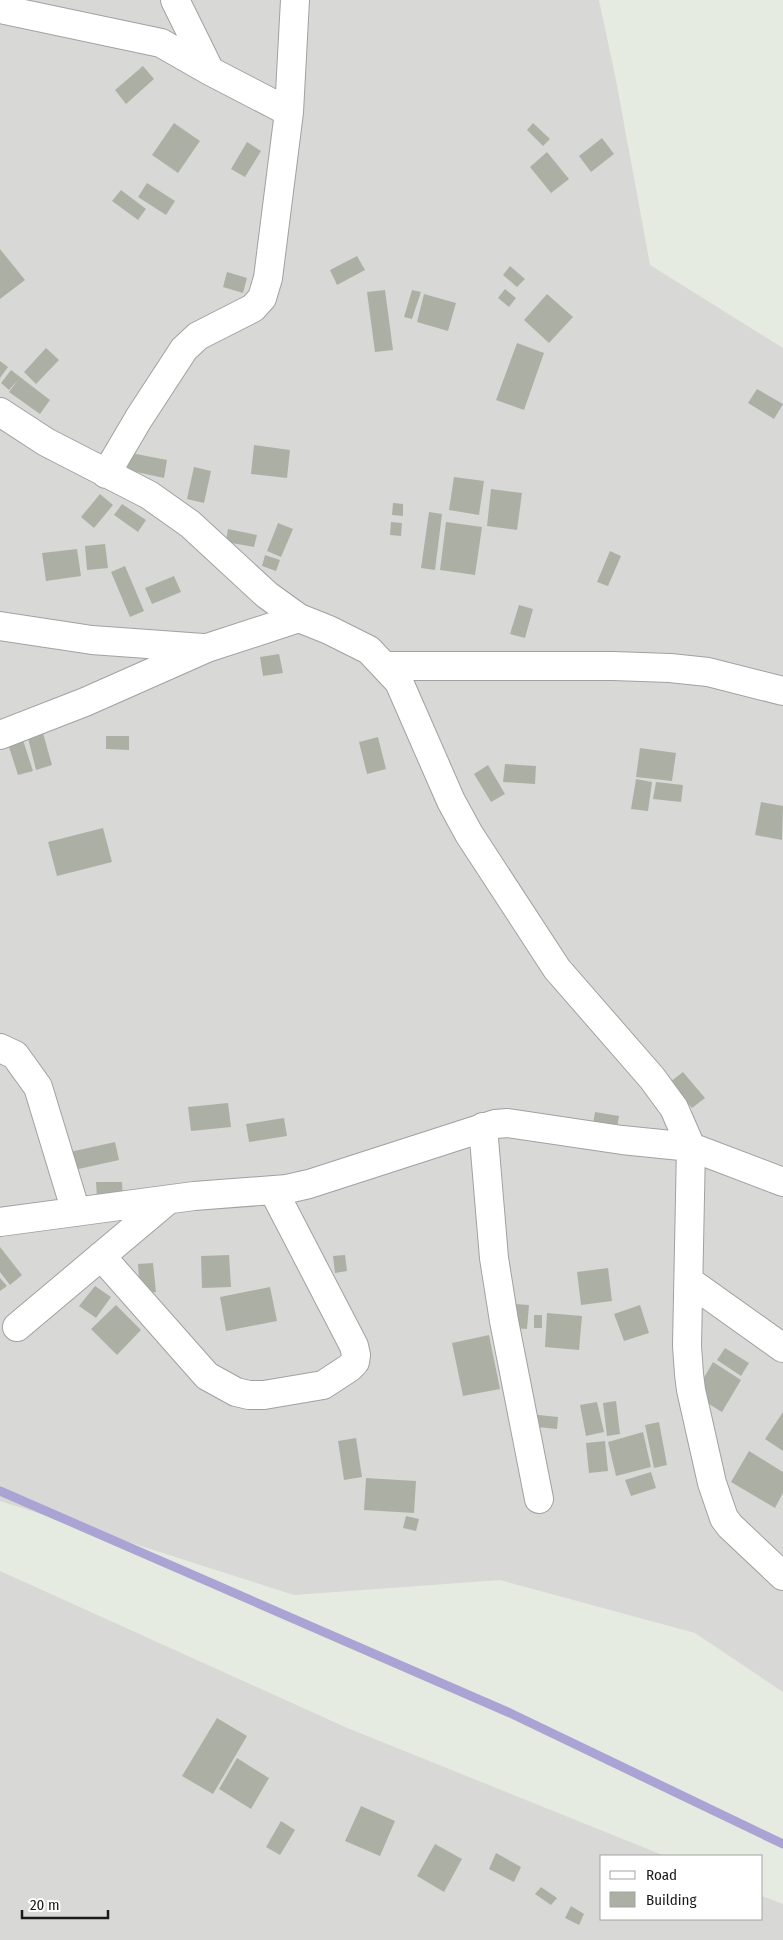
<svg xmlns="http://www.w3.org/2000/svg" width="783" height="1940" font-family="'Fira Sans Condensed',sans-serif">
<rect width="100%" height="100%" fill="#e5ebe1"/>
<!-- residential -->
<path fill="#d8d8d7" d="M0,0H599L616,80L650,265L783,348V1692L695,1633L500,1580L294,1595L0,1501Z
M0,1571L345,1727L665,1856H602V1919H762V1896L783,1904V1940H0Z"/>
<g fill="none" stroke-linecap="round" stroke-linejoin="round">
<!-- stream -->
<path stroke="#aaa4d5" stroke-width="9" d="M0,1491L510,1713L783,1844"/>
</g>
<!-- building -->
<path fill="#acb0a4" d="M143,66L154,79L126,104L115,90Z
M174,123L200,141L178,173L152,155Z
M533,123L550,139L543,146L527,130Z
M602,138L614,154L591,172L579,156Z
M247,142L261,151L245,177L231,169Z
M547,152L569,179L551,193L530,167Z
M147,183L175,201L166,215L138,197Z
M121,190L146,209L138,220L112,201Z
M0,249L25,280L0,299Z
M357,256L365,270L337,285L330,270Z
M510,266L525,279L517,287L503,275Z
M227,272L247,278L243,293L223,287Z
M505,289L516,298L509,307L498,298Z
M385,290L393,350L375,352L367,292Z
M412,290L421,292L412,319L404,317Z
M424,294L456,303L448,331L417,322Z
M547,294L573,317L549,343L524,320Z
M517,343L544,353L524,410L496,400Z
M46,348L59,360L36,384L24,372Z
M0,361L8,367L0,378Z
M11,370L50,400L40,414L9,392L18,380L9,390L1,383Z
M757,389L783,404L774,419L748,403Z
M254,445L290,450L287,478L251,474Z
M131,453L167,460L164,478L127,470Z
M194,467L211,471L204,503L187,499Z
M454,477L484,481L479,515L449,510Z
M491,489L522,493L517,530L487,526Z
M100,494L113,505L94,528L81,517Z
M393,503L403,504V516L392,515Z
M122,504L146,520L138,532L114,515Z
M429,512L442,514L435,570L421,568Z
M391,522L402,523L401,536L390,535Z
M446,522L482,527L475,575L440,570Z
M278,523L293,529L281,557L267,551Z
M228,529L257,535L254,547L226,542Z
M105,544L108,568L87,570L85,546Z
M77,549L81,576L46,581L42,553Z
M610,551L621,556L608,586L597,582Z
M265,555L280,560L276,571L262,566Z
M125,566L144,611L130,617L111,572Z
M174,576L181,592L152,604L145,588Z
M519,605L533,609L525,638L510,634Z
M279,654L283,673L263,676L260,657Z
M43,733L52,765L36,770L28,738Z
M106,736H129V750L106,749Z
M378,737L386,769L367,774L359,742Z
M23,740L33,771L18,775L8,744Z
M640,748L676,753L672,781L636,777Z
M505,764L536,766L535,784L503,782Z
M488,765L505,794L491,802L474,774Z
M636,779L652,782L648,811L631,809Z
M656,782L683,785L681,802L653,799Z
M761,802L783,806L782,840L755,835Z
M103,828L112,862L57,876L48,842Z
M683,1072L705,1098L692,1108L670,1082Z
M228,1103L231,1127L191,1131L188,1107Z
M595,1112L619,1116L616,1134L592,1130Z
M284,1118L287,1136L249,1142L246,1124Z
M115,1142L119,1160L74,1170L70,1152Z
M96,1182H122L123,1198L97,1199Z
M0,1247L22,1275L10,1285L0,1272Z
M229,1255L231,1287L202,1288L201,1256Z
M345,1255L347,1271L335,1273L333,1256Z
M153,1263L156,1292L140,1294L138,1264Z
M608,1268L612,1301L581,1305L577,1272Z
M0,1278L7,1286L0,1291Z
M95,1286L111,1297L96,1318L79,1306Z
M270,1287L277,1321L226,1331L220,1297Z
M515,1304L529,1305L527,1329L513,1328Z
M116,1305L141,1330L117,1355L91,1329Z
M640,1305L649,1333L624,1341L614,1314Z
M547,1313L582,1316L579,1350L545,1347Z
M534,1315H542V1328H534Z
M489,1335L500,1389L463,1396L452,1343Z
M725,1348L749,1363L741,1376L717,1360Z
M713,1362L741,1380L722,1412L694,1395Z
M616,1401L620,1434L607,1436L603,1403Z
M597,1402L604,1432L586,1436L580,1405Z
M783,1412V1451L765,1439Z
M529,1414L558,1417L557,1429L527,1426Z
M659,1422L667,1465L654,1468L645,1425Z
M643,1432L651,1467L616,1476L608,1442Z
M356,1438L362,1477L344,1480L338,1441Z
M605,1441L608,1471L589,1473L586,1443Z
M749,1451L783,1472V1493L775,1508L731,1482Z
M651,1472L656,1488L631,1496L625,1480Z
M366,1478L416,1481L414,1513L364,1510Z
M406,1516L419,1519L416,1531L403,1528Z
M217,1718L247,1736L213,1794L182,1776Z
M237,1758L269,1778L251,1809L219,1789Z
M361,1806L395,1821L380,1856L345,1841Z
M281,1821L295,1830L280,1855L266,1847Z
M435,1844L462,1859L444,1892L417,1876Z
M496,1853L521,1867L514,1882L489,1869Z
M541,1887L557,1898L551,1905L535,1894Z
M571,1906L584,1914L579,1925L565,1918Z"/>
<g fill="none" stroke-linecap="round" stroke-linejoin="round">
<!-- minor casing -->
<g stroke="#a1a1a1" stroke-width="30">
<path id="minor" d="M175,0L210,71
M0,9L161,43L210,71L289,112
M0,412L46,442L149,495L190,524L267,595L299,618L329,630L369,650L399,682L451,801L469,834L557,969L652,1078L674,1108L691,1147L783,1182
M106,474L139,418L184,349L198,336L253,308L262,298L268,278L289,112L295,0
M0,626L92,640L203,648
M385,666H613L670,668L708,672L783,691
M0,735L85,702L207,648L299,618
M0,1048L15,1055L38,1087L76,1212
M483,1127L494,1258L504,1321L539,1499
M0,1222L194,1196L287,1189L309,1184L495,1124L508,1123L622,1140L691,1147L687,1346L689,1374L691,1390L712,1483L724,1518L730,1526L783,1576
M101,1256L207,1376L236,1392L249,1395H264L323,1385L349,1368L355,1362L356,1355L354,1346L273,1190
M689,1281L783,1348
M17,1327L168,1200"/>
</g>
<!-- minor -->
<use href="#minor" stroke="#fff" stroke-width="28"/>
</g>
<!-- legend -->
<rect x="600" y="1855" width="162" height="65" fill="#ffffff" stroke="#a3a3a3"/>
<rect x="610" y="1871" width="25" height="8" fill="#ffffff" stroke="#a3a3a3"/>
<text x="646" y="1880" font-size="15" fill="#1a1a1a">Road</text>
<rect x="610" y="1892" width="25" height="15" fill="#acb0a4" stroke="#a3a3a3"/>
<text x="646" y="1905" font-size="15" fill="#1a1a1a">Building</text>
<!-- scale -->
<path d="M22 1910v8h86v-8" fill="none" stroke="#1a1a1a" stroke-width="2.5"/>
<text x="30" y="1910" font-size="15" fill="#1a1a1a" stroke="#ffffff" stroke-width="4" paint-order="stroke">20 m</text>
</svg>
